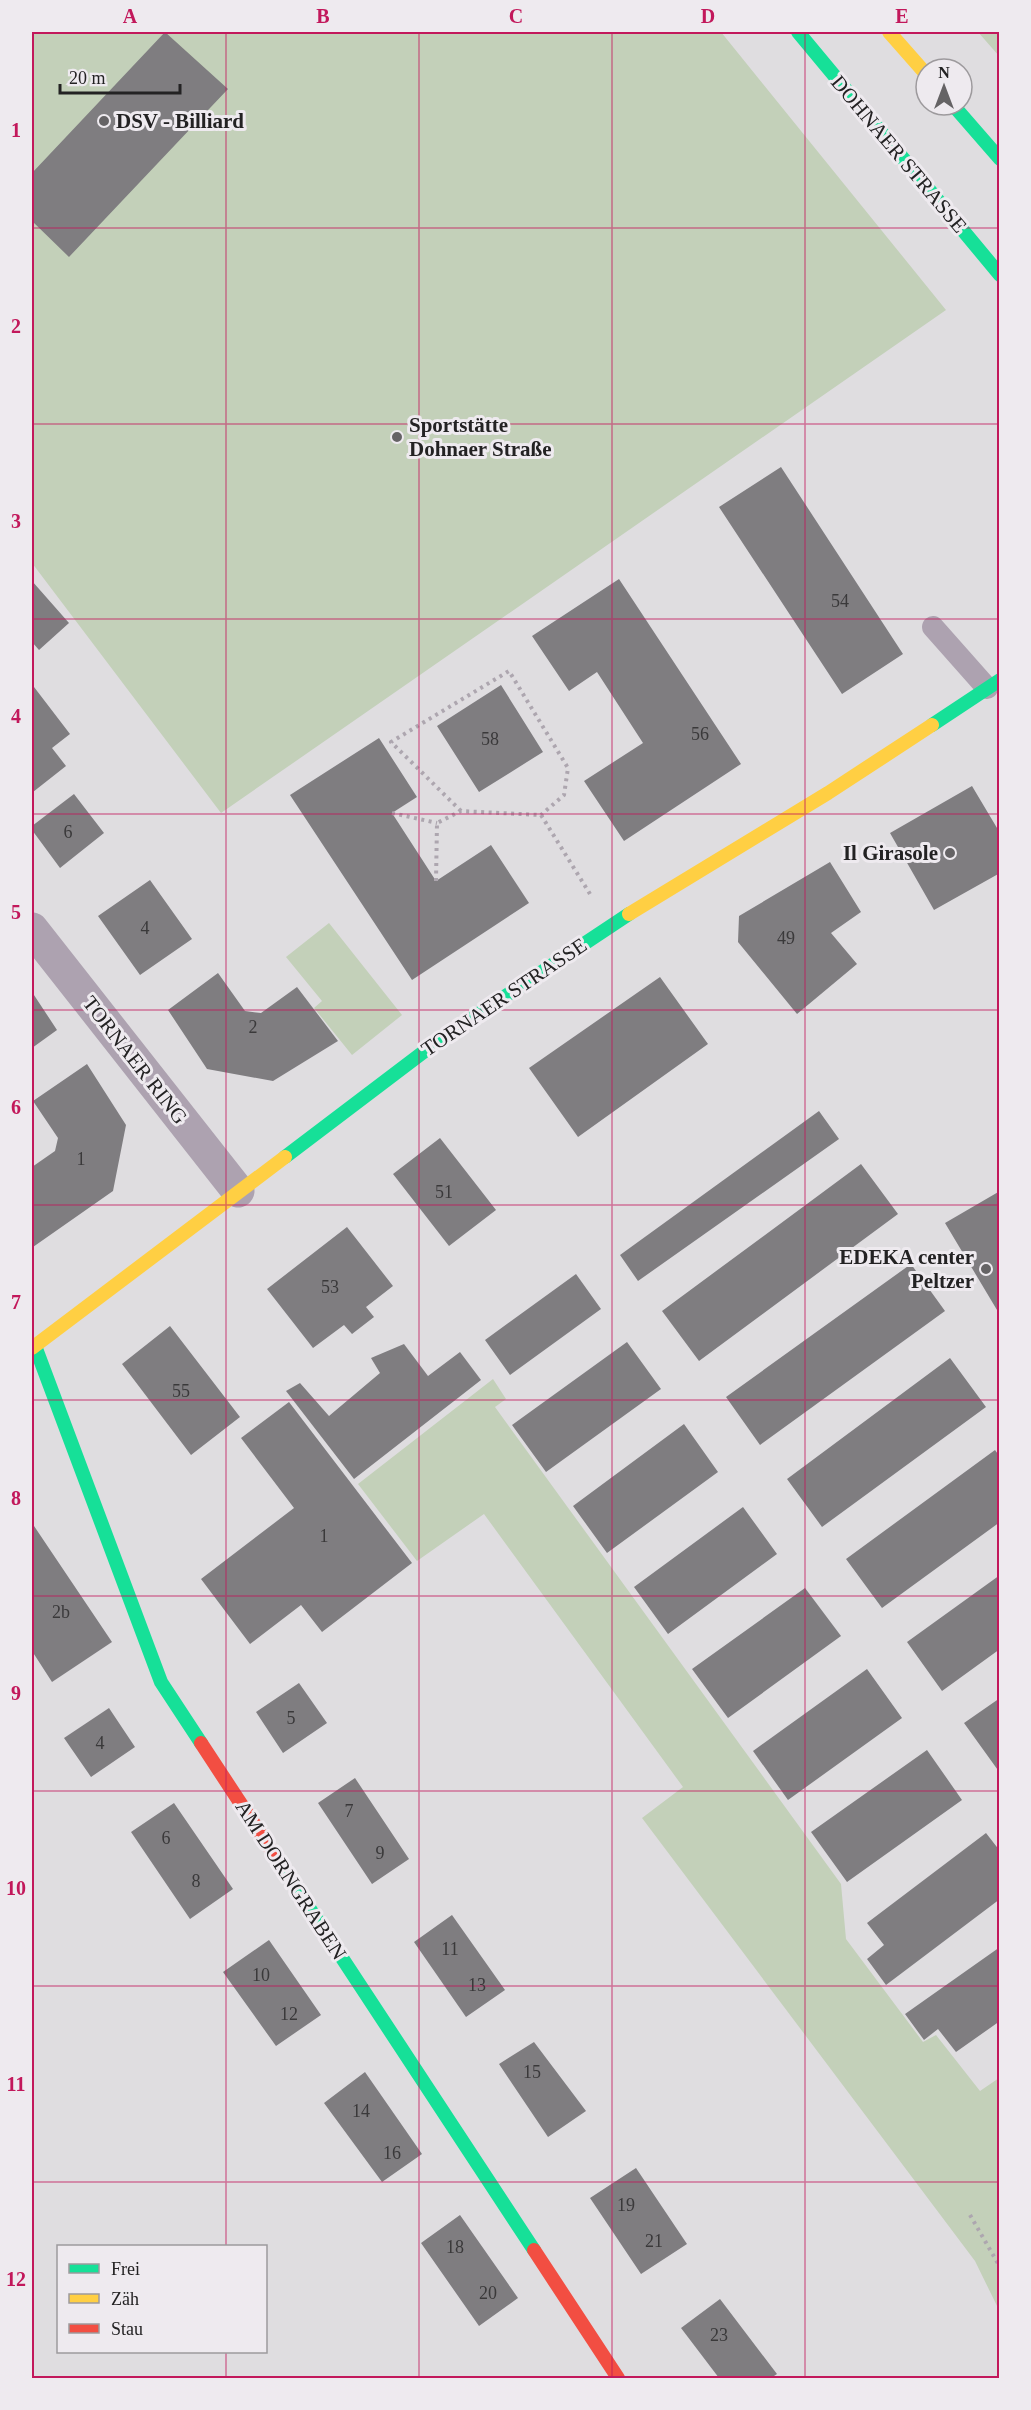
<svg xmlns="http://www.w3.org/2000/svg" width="1031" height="2410" font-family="Georgia,serif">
<rect width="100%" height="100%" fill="#dfdde0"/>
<!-- green -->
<path fill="#c3d0b9" d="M32,32H721L946,310L221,813L32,563Z
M978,32H999V56Z
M329,923L402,1015L352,1055L314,1008L322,1001L286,957Z
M493,1379L506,1399L495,1407L841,1884L846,1939L923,2042L936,2035L980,2091L999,2078V2310L975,2261L642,1818L683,1787L484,1514L417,1561L358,1484Z"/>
<!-- building -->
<path fill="#7f7d80" d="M165,32L228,89L69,257L32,221V173Z
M781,467L903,654L842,694L719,507Z
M619,579L741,764L624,841L584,781L643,743L597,672L569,691L532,636Z
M32,581L69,623L39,650L32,642Z
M501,685L543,752L479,792L437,726Z
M34,687L70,734L52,748L66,766L33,792L32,689Z
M379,738L417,797L392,813L436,881L491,845L529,903L412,980L290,795Z
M972,786L1000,833V873L934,910L890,833Z
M74,794L104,833L60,868L32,830V826Z
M830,862L861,912L831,933L857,964L797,1014L738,942L739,916Z
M150,880L192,939L140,975L98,916Z
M218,973L245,1011L261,1013L297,987L338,1041L273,1081L207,1069L168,1010Z
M660,977L708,1044L578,1137L529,1068Z
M32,992L57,1030L32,1048Z
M87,1064L126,1125L113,1191L33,1247L32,1167L55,1151L58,1138L33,1101Z
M819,1111L839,1139L638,1281L620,1255Z
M440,1138L496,1210L449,1246L393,1174Z
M861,1164L898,1214L699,1361L662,1311Z
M1000,1191V1315L945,1223Z
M347,1227L393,1286L366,1307L374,1317L352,1334L344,1325L313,1348L267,1289Z
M911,1264L945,1311L760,1445L726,1397Z
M576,1274L601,1309L510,1375L485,1340Z
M170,1326L240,1417L191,1455L122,1364Z
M627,1342L661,1389L546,1472L512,1425Z
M404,1344L428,1376L460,1352L481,1380L354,1479L286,1391L300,1383L329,1416L380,1373L371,1358Z
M950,1358L986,1407L822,1527L787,1479Z
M289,1402L412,1563L322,1632L301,1605L250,1644L201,1579L294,1508L241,1438Z
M684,1424L718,1472L607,1553L573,1506Z
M995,1450L1000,1457V1522L882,1608L846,1559Z
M743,1507L777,1554L668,1634L634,1587Z
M32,1523L112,1642L52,1682L32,1651Z
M1000,1575V1649L942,1691L907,1642Z
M805,1588L841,1636L728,1718L692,1669Z
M867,1669L902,1718L788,1800L753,1751Z
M299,1683L327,1723L283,1753L256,1712Z
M1000,1698V1773L964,1723Z
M109,1708L135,1747L91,1777L64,1738Z
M927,1750L962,1800L847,1882L811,1832Z
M355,1778L409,1859L372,1884L318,1803Z
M174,1803L233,1889L190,1919L131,1832Z
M986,1833L1000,1851V1899L886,1985L867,1959L884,1945L867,1923Z
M452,1915L505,1990L466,2017L414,1942Z
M269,1940L321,2015L276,2046L223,1972Z
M1000,1947V2021L956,2052L938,2029L924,2040L905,2014Z
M534,2042L586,2111L548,2137L499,2064Z
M365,2072L422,2154L382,2182L324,2103Z
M636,2168L687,2244L641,2274L590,2198Z
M460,2215L518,2298L479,2326L421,2243Z
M720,2299L777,2374L771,2378H719L681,2328Z"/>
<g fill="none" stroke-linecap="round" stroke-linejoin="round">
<!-- path -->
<path stroke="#ada6af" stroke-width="4" stroke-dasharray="3 4.5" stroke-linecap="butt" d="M461,811L391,742L509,671L568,768L564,795L541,815
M392,813L437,823
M436,881L437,823L461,811L541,815L590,894
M970,2215L1000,2267"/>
<!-- lane -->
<path stroke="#ada2b0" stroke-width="22" d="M933,627L987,688"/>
<!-- street -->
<path stroke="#ada2b0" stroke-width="33" d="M32,929L238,1191"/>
<!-- fast -->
<path stroke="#16e098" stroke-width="14" d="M798,32L1000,275
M953,105L1000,159
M932,725L1000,680
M285,1157L438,1041L629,914
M35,1346L161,1682L201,1743
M281,1865L534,2250"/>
<!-- slow -->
<path stroke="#ffcf43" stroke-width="14" d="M889,32L926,74
M629,914L828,793L932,725
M32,1348L285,1157"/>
<!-- jam -->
<path stroke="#f24e42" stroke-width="14" d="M201,1743L281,1865
M534,2250L618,2378"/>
</g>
<!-- grid -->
<path fill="none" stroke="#c2185b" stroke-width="1.5" stroke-opacity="0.55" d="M226,32V2246M419,32V2378M612,32V2378M805,32V2378M32,228H1000M32,424H1000M32,619H1000M32,814H1000M32,1010H1000M32,1205H1000M32,1400H1000M32,1596H1000M32,1791H1000M32,1986H1000M32,2182H1000M226,2352V2378"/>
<!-- markers -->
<g fill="#656365" stroke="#eeeaef" stroke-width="2">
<circle cx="104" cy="121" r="6"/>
<circle cx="397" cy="437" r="6"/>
<circle cx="950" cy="853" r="6"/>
<circle cx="986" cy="1269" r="6"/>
</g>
<g text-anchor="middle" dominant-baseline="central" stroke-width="6" stroke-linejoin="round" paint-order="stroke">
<!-- number labels -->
<g font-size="18" fill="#3a393a">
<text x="840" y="601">54</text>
<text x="700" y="734">56</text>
<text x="490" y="739">58</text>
<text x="68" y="832">6</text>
<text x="145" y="928">4</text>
<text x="786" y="938">49</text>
<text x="253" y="1027">2</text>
<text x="81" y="1159">1</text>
<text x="444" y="1192">51</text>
<text x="330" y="1287">53</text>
<text x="181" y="1391">55</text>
<text x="324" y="1536">1</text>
<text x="61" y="1612">2b</text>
<text x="291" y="1718">5</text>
<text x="100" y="1743">4</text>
<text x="349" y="1811">7</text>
<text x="166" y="1838">6</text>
<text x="380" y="1853">9</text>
<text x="196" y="1881">8</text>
<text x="450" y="1949">11</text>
<text x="261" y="1975">10</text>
<text x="477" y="1985">13</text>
<text x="289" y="2014">12</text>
<text x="532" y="2072">15</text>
<text x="361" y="2111">14</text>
<text x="392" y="2153">16</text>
<text x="626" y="2205">19</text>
<text x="654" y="2241">21</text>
<text x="455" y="2247">18</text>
<text x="488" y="2293">20</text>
<text x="719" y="2335">23</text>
</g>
<!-- poi labels -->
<g font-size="21" font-weight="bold" fill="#232223" stroke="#eeeaef" text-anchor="start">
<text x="116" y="121">DSV - Billiard</text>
<text x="409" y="425">Sportstätte<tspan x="409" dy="24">Dohnaer Straße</tspan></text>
<text x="938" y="853" text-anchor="end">Il Girasole</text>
<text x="974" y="1257" text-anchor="end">EDEKA center<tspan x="974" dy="24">Peltzer</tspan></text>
</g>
<!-- street labels -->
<g font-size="21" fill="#232223" stroke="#eeeaef">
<text transform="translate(899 154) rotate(50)">DOHNAER STRASSE</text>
<text transform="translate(504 997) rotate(-34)">TORNAER STRASSE</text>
<text transform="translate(135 1060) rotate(52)">TORNAER RING</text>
<text transform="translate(291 1880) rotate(57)">AM DORNGRABEN</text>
</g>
</g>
<!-- border -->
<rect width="1031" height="2410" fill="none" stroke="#eeeaef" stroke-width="66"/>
<!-- legend -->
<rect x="57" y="2245" width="210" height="108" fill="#eeeaef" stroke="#9d9a9d" stroke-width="1.5"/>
<rect x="69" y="2264" width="30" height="9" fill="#16e098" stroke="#9d9a9d" stroke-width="1.5"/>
<text x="111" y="2275" font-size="18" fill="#232223">Frei</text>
<rect x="69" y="2294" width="30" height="9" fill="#ffcf43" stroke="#9d9a9d" stroke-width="1.5"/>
<text x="111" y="2305" font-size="18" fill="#232223">Zäh</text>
<rect x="69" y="2324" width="30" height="9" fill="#f24e42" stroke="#9d9a9d" stroke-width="1.5"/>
<text x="111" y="2335" font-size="18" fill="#232223">Stau</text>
<!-- north arrow -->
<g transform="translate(944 87)"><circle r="28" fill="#eeeaef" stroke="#9d9a9d" stroke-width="1.5"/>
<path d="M0-4.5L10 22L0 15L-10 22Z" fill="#656365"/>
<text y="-9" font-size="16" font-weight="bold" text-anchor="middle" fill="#232223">N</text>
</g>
<!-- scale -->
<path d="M60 84v9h120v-9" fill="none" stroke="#232223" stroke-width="3"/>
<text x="69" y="84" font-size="18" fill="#232223" stroke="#eeeaef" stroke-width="4.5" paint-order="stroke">20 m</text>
<rect x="33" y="33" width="965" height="2344" fill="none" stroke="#c2185b" stroke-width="2"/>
<g font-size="20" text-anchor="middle" font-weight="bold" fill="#c2185b">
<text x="130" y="23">A</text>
<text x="323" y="23">B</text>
<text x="516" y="23">C</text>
<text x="708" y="23">D</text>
<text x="902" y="23">E</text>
<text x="16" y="137">1</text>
<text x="16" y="333">2</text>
<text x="16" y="528">3</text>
<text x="16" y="723">4</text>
<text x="16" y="919">5</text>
<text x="16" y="1114">6</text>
<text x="16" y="1309">7</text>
<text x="16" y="1505">8</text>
<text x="16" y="1700">9</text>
<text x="16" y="1895">10</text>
<text x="16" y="2091">11</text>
<text x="16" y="2286">12</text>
</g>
</svg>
